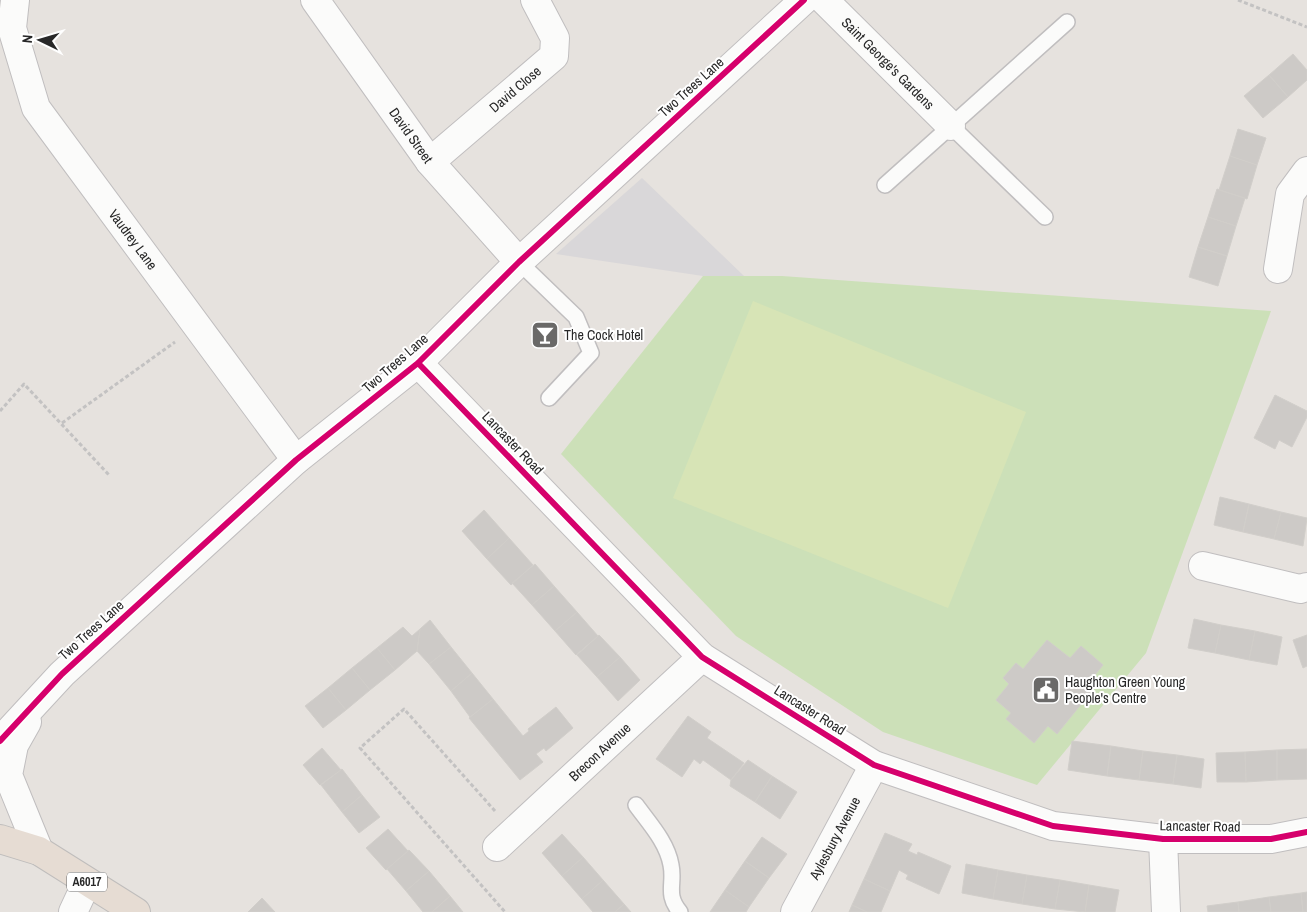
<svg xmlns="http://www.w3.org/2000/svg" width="1307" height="912" font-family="'Archivo Narrow',sans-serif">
<rect width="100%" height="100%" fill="#e6e2de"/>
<!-- industrial -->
<path fill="#d9d7d9" d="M642,178L744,276H703L556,254Z"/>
<!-- green -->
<path fill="#cce0b8" d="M703,276H782L1271,311L1146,653L1037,785L883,732L736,636L561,454Z"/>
<!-- pitch -->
<path fill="#d7e4b6" d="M753,301L1026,412L948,608L673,498Z"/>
<!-- building -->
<path fill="#cdcac7" stroke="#d1ceca" d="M1293,54L1307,70V80L1288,97L1269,75Z
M1269,75L1288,97L1263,118L1244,96Z
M1238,129L1266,138L1257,165L1230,156Z
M1230,156L1257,165L1247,199L1219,190Z
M1217,189L1245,198L1236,226L1208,217Z
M1208,217L1236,226L1227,256L1198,247Z
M1198,247L1227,256L1218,286L1189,277Z
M1275,395L1307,411V417L1292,447L1279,440L1275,449L1254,438Z
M1220,497L1249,504L1243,532L1214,525Z
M1249,504L1281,512L1274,539L1243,532Z
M484,510L509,538L487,559L462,531Z
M1281,512L1307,518L1303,546L1274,539Z
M509,538L533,565L511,585L487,559Z
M535,564L554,586L532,605L512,583Z
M554,586L577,612L555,631L532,605Z
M577,612L598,636L576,655L555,631Z
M1194,619L1221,625L1215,653L1188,648Z
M430,620L451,647L429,664L417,651L420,629Z
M1221,625L1255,631L1249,660L1215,653Z
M403,627L412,636L420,629L417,651L395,670L377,648Z
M1255,631L1282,637L1277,665L1249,660Z
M599,635L620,657L597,677L577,655Z
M1307,635V666L1303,668L1293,640Z
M1047,640L1070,658L1081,646L1103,665L1085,687L1091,692L1057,734L1048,726L1034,743L1006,719L1011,713L996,700L1009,684L1003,678L1016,663L1023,669Z
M451,647L472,673L451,691L429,664Z
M377,648L395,670L370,690L352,668Z
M620,657L640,680L618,701L597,677Z
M352,668L370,690L346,710L328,688Z
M472,673L493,699L470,717L451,691Z
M328,688L346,710L323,728L305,706Z
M493,699L523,736L529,731L528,729L556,707L573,728L546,751L544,748L536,754L543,762L520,780L469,718Z
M688,716L711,732L707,738L744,763L731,780L703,760L700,764L694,759L682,777L656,759Z
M1072,741L1111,746L1107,776L1068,770Z
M1111,746L1143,751L1139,780L1107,776Z
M322,748L341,770L320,785L303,765Z
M1307,749V779L1277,780V750Z
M1277,750V780L1246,782L1245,752Z
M1143,751L1177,755L1173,784L1139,780Z
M1245,752L1246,782H1217L1216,753Z
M1177,755L1204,759L1201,788L1173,784Z
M748,760L772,776L755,802L730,786L731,780Z
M342,769L362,795L342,812L321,785Z
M772,776L797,792L780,819L755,802Z
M362,795L380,817L359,833L342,812Z
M388,829L408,851L386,870L366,848Z
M885,833L912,844L908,851L917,855L918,852L951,866L939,894L906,879L908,875L899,870L890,891L864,879Z
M562,834L583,857L562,876L542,853Z
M762,837L787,854L769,878L745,861Z
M409,850L429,871L406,891L387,869Z
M583,857L603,880L582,899L562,876Z
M745,861L769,878L749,907L725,890Z
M966,864L998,870L993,899L962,893Z
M998,870L1027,875L1022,904L993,899Z
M429,871L450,896L432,912H423L406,891Z
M1027,875L1060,880L1055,909L1022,904Z
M864,879L890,891L881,912H867L852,905Z
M603,880L624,904L615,912H593L582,899Z
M1060,880L1089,885L1085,912L1055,909Z
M1089,885L1119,890L1115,912H1085Z
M725,890L749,907L746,912H710Z
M1307,892V912H1303L1301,893Z
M1301,893L1303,912H1271L1269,897Z
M450,896L463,912H432Z
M1269,897L1271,912H1239L1238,902Z
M262,898L275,912H248Z
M1238,902L1239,912H1208L1207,906Z
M624,904L631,912H615Z
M852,905L867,912H849Z"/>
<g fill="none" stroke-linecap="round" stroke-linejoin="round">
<!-- service casing -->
<g stroke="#c0bebf" stroke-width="18">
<path id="service" d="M951,126L1045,217
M885,185L1067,22
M519,262L576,317L591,353L549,398
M636,805C649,823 667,842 671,865C675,884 665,894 680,912"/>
</g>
<!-- minor casing -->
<g stroke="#c0bebf" stroke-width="30">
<g id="minor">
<path id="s1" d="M15,0L12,28L36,108L296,460"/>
<path id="s2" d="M315,0L430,162L519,262"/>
<path id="s3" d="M824,0L951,126"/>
<path id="s4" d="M430,162L554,56L555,38L535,0"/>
<path d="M1278,269L1290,194L1307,171"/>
<path d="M418,363L702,657L874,765L1053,826L1163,839H1271L1307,832"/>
<path d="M1203,566L1300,589L1307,587"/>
<path d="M27,722L14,745L8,775L39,851"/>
<path d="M0,741L62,674L296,460L418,363L519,262L804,0"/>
<path d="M1163,839L1166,912"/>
<path id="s5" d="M497,847L702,657"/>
<path d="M73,912L87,882"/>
<path id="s6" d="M795,912L874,765"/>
</g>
</g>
<!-- trunk casing -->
<g stroke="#bfbdbc" stroke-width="30">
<path id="trunk" d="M0,839L39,851L136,912"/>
</g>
<!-- path -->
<path stroke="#c3c2c2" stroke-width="3" stroke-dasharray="4 2.5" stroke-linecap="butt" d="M1238,0L1307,27
M0,411L24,384L109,475
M62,423L175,342
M495,811L404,709L360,748L505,912"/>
<!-- service -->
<use href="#service" stroke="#fbfbfa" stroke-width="15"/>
<!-- minor -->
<use href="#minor" stroke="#fbfbfa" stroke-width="28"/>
<!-- trunk -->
<use href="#trunk" stroke="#e6dcd3" stroke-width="28"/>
<!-- cycleway casing -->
<g stroke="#fff" stroke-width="9">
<path id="cycleway" d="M418,363L702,657L874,765L1053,826L1163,839H1271L1307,832
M0,741L62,674L296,460L418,363L519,262L804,0"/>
</g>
<!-- cycleway -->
<use href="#cycleway" stroke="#d6006c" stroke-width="6"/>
</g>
<!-- icons -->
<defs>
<g id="bar-square" transform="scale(1.4375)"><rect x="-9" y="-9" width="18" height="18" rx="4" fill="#6a6968" stroke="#fff"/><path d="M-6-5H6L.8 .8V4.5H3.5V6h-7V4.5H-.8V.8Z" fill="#fff"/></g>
<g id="civic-square" transform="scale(1.4375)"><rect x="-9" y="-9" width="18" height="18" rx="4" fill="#6a6968" stroke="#fff"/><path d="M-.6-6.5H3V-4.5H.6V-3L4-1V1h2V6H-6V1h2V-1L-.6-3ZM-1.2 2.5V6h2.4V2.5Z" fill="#fff"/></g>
</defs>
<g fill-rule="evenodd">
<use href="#bar-square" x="545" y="335"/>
<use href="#civic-square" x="1046" y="690"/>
</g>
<g text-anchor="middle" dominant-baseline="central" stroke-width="4" stroke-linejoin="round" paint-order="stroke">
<!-- shield labels -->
<rect fill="#fff" stroke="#686868" stroke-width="1" x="67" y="872.5" width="40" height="19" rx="4"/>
<g font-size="12" font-weight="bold" fill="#282828">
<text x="87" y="882">A6017</text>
</g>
<!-- street labels -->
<g font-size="14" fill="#282828" stroke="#fff">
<text stroke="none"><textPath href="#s3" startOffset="90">Saint George's Gardens</textPath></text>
<text transform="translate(691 87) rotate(-42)">Two Trees Lane</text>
<text stroke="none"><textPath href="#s4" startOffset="112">David Close</textPath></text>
<text stroke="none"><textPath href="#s2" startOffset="166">David Street</textPath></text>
<text stroke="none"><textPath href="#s1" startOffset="275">Vaudrey Lane</textPath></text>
<text transform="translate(395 363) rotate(-41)">Two Trees Lane</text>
<text transform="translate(513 443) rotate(46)">Lancaster Road</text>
<text transform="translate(91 630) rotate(-42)">Two Trees Lane</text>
<text transform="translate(810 710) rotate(32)">Lancaster Road</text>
<text stroke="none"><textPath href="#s5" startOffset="140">Brecon Avenue</textPath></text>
<text transform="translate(1200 826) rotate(1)">Lancaster Road</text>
<text stroke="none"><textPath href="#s6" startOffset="84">Aylesbury Avenue</textPath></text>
</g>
<!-- poi labels -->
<g font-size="14" fill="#282828" stroke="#fff" text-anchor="start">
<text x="564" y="335">The Cock Hotel</text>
<text x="1065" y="682">Haughton Green Young<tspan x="1065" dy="16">People's Centre</tspan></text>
</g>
</g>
<!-- north arrow -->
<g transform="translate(40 40) rotate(275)" stroke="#ffffff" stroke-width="4" paint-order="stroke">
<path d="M0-4L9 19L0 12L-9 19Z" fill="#282828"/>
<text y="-8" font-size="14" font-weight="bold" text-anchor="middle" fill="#282828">N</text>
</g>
</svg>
